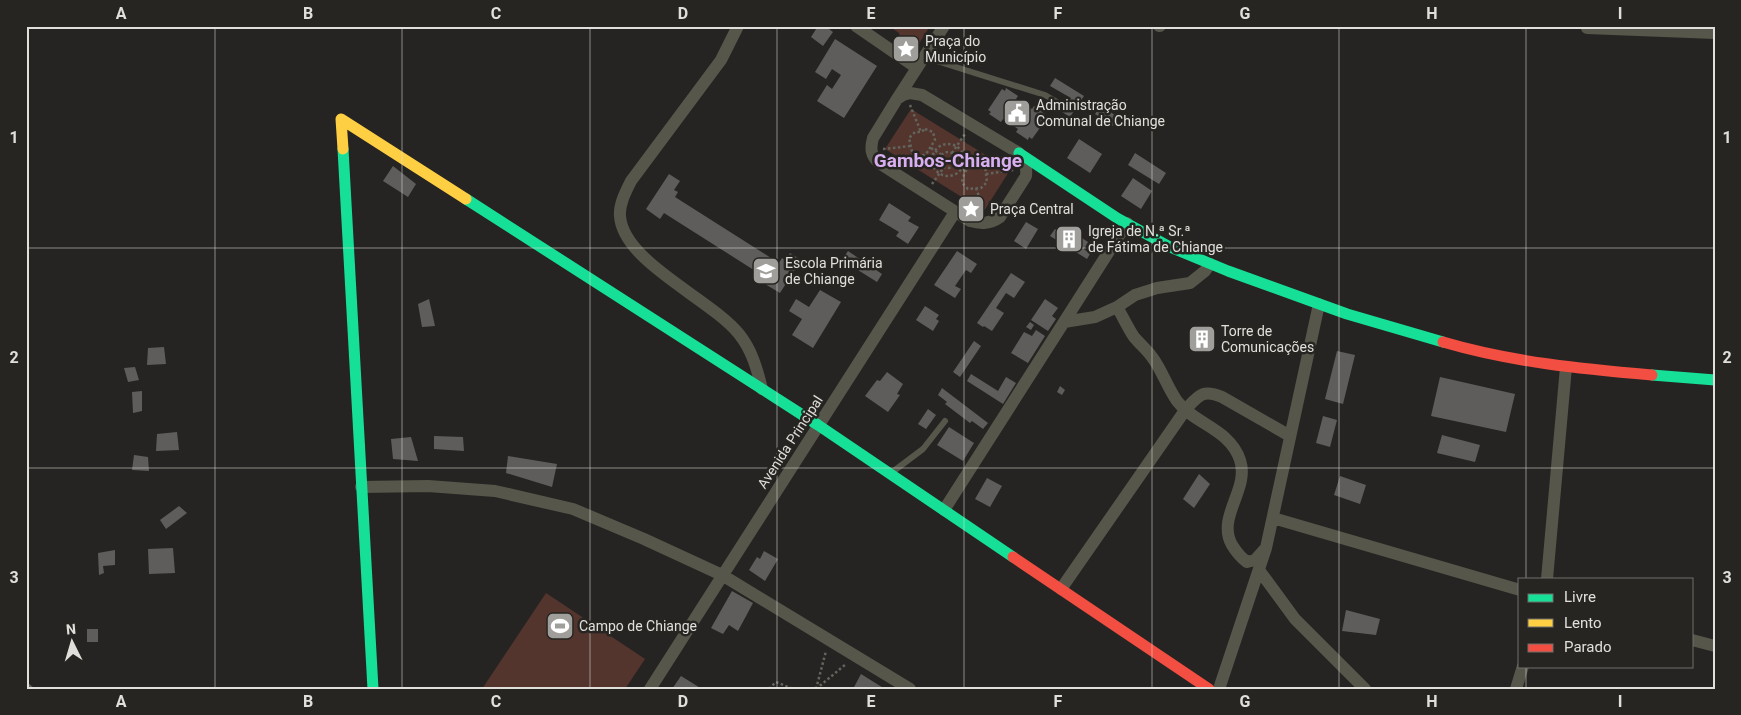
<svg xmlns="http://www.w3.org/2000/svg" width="1741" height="715" font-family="Roboto,sans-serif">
<rect width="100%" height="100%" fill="#262422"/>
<!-- green -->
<path fill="#53352e" d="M889,26H930L915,50L908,52L902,47L899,33Z
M911,109L1010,170L984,211L885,149Z
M546,593L645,659L625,689H482Z"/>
<!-- building -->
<path fill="#5f5d5c" d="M818,26H825L833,32L823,46L811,37Z
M835,39L877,66L844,118L817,101L827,85L832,89L841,75L832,69L826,79L815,72Z
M1055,78L1084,96L1070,117L1062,112L1071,98L1050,86Z
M1006,88L1018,96L1016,99L1032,109L1034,106L1045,114L1044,116L1047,118L1032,139L1029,137L1028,140L1016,132L1018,129L1003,119L1001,122L989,114L991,112L988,110L1002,89L1005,91Z
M1101,106L1118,117L1113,126L1095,114Z
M1079,139L1102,154L1090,173L1067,158Z
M1135,153L1166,173L1159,184L1128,165Z
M393,166L416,184L408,197L383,181Z
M669,174L680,181L674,190L678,192L675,197L779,263L782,258L785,260L790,253L801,260L780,293L765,284L768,279L664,213L660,219L646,209Z
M1133,178L1152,191L1141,209L1121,196Z
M889,203L911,217L908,221L919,227L908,244L896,236L899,232L879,220Z
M1026,222L1038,229L1026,249L1014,241Z
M1063,226L1088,242L1084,249L1090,254L1087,259L1050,236L1055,229L1059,232Z
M848,251L882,274L877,282L842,260Z
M957,251L977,264L971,273L966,270L955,286L961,289L955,298L934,285Z
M1011,273L1025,282L1014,298L1006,293L996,308L1004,313L992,331L984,326L983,327L977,323Z
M820,290L841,302L813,348L792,335L802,319L789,311L796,299L809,307Z
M429,299L435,326L422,327L418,304Z
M1045,299L1058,308L1052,316L1056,319L1048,331L1031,320Z
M925,306L939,315L936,319L939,321L933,331L916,320Z
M1030,322L1034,325L1031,330L1026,327Z
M1036,330L1045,336L1028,363L1011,353L1024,332L1032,336Z
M1201,332L1209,339L1203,346L1195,340Z
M974,341L981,346L960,377L953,372Z
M164,347L166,364L147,365L148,348Z
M1337,351L1355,355L1343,404L1325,399Z
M135,367L139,380L128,382L124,368Z
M887,372L903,384L897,394L900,395L888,412L865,396L877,380L880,381Z
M971,374L998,391L1006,377L1016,383L1003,404L967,381Z
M1440,377L1515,394L1506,432L1431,416Z
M1060,386L1065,390L1062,395L1057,392Z
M942,388L988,423L983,429L972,421L970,423L945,404L947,402L938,395Z
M142,391V411L133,413L132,392Z
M928,409L936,415L926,429L918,424Z
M1323,416L1337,420L1330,447L1316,443Z
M949,427L974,443L963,461L937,445Z
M177,432L179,450L156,451L157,434Z
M1442,435L1480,445L1475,462L1437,453Z
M434,436L463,437L464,451L434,449Z
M411,437L418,461L393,459L391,439Z
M134,455L148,457L149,471L132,470Z
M508,456L557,464L552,487L506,473Z
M1199,474L1210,484L1194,508L1183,499Z
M1340,476L1366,485L1360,504L1334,495Z
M987,478L1002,486L990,507L975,499Z
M179,506L187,513L166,529L160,520Z
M173,548L175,573L149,574L148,549Z
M115,550V565L103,566L104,573L99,575L98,553Z
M764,551L778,559L765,581L749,570L757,557L760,559Z
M732,591L753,603L738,631L729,625L723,634L711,628Z
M1346,610L1380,619L1376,635L1342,631Z
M87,629H98V642H87Z
M861,674L885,689H853Z
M681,676L702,689H672Z
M26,681L35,689H26Z"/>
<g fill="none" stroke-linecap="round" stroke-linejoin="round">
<!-- path -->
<path stroke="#63645c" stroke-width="2.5" stroke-dasharray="2.5 2.5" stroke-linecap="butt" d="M910,105L921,132
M925,129L933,132L935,140L926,154L918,157L912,152L909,138L915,132H921Z
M932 160a16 16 0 1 1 32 0a16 16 0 1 1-32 0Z
M931,148L942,155
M883,149L911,146
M940 160a8 8 0 1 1 16 0a8 8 0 1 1-16 0Z
M952,153L965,134
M974,162H980L985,166L987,182L981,188L968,189L962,183C962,176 968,166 974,162Z
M955,164L966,171
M986,174L1014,170
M932,184L944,167
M976,188L984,210
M769,689L776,682L793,689
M816,689L846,664
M816,689L826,651"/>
<!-- lane -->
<path stroke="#56574a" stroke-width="6" d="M924,57L1045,95L1057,102
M891,473L923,449L945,421"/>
<!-- street -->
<path stroke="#56574a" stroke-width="12" d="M738,26L721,60L631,181C626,191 619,204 620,216C623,262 711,299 739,334C752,350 757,369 762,389
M856,26L917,68
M1159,26H1160
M1588,26L1587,28L1715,33
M910,93L922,95L1019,153C1025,161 1027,166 1026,176L1000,217C990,224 981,224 970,221L879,163C871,156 870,149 873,138L897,99L903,95Z
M897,99L944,26
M1127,223L1064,322L1095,317L1117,307L1135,295L1157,288L1190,283L1205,271L1210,264
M1117,307C1123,317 1128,328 1134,337C1140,344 1147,350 1152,357C1162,370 1167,387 1177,401C1194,424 1230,429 1240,460C1250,489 1216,517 1232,545C1237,553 1240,557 1247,562L1255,560L1264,550
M361,487L428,486L495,491L573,509L644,539L722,575L910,689
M944,510L1064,322
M1273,518L1520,590
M1259,570L1295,619L1365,689
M1547,579L1566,367
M1061,589L1186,409C1199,395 1203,389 1222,397L1290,436
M1692,640L1715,646
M650,689L955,212
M1219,689L1266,548L1319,304
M1516,689L1523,666"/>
<!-- fast -->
<path stroke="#16e098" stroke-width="11" d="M343,149L373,689
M1019,153L1117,218L1170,247L1228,271L1347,314L1443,342
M466,199L818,425L1013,557
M1652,375L1715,380"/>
<!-- slow -->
<path stroke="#ffcf43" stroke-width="11" d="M343,149L341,119L466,199"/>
<!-- jam -->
<path stroke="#f24e42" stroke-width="11" d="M1443,342C1511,362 1582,369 1652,375
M1013,557L1209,689"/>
</g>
<!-- grid -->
<path fill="none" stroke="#e0dfdc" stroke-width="1" stroke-opacity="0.55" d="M215,26V689M402,26V689M590,26V689M777,26V689M964,26V689M1152,26V689M1339,26V689M1526,26V579M26,248H1715M26,468H1715M1526,666V689"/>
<!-- icons -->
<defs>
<g id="sight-square" transform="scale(1.4375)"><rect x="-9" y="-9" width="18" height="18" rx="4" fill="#9f9e9b" stroke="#272521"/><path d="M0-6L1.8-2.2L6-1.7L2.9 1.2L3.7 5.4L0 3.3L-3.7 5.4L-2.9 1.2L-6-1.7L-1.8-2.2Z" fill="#fff"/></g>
<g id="civic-square" transform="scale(1.4375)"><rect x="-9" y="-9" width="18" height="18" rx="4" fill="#9f9e9b" stroke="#272521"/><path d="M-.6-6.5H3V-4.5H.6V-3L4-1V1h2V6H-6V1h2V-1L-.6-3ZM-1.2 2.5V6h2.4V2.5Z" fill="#fff"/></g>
<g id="building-square" transform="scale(1.4375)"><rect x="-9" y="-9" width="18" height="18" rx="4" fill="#9f9e9b" stroke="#272521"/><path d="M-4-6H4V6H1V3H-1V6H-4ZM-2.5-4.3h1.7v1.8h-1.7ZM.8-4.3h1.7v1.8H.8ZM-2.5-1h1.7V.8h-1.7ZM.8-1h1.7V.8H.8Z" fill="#fff"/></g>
<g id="school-square" transform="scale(1.4375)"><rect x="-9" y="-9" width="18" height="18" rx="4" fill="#9f9e9b" stroke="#272521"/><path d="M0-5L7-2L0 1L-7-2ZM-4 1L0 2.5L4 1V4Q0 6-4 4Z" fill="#fff"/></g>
<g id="stadium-square" transform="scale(1.4375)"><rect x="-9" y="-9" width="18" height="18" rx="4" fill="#9f9e9b" stroke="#272521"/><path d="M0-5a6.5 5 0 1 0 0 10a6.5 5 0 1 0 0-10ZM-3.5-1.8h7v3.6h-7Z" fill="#fff"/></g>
</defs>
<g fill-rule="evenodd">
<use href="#sight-square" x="906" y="49"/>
<use href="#civic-square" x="1017" y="113"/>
<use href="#sight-square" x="971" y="209"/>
<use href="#building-square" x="1069" y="239"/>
<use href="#school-square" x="766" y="271"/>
<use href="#building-square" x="1202" y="339"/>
<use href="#stadium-square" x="560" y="626"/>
</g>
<g text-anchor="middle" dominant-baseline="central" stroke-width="5" stroke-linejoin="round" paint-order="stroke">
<!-- poi labels -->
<g font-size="14" fill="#e0dfdc" stroke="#272521" text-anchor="start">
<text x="925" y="41">Praça do<tspan x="925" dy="16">Município</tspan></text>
<text x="1036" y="105">Administração<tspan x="1036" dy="16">Comunal de Chiange</tspan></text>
<text x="990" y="209">Praça Central</text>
<text x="1088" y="231">Igreja de N.ª Sr.ª<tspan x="1088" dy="16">de Fátima de Chiange</tspan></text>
<text x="785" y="263">Escola Primária<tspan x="785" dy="16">de Chiange</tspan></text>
<text x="1221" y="331">Torre de<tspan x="1221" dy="16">Comunicações</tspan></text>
<text x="579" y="626">Campo de Chiange</text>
</g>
<!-- street labels -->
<g font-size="14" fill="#e0dfdc" stroke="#272521">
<text transform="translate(790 442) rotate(-57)">Avenida Principal</text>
</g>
<!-- district labels -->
<g font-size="19" font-weight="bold" fill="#d8aff0" stroke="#272521">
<text x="948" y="160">Gambos-Chiange</text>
</g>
</g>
<!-- border -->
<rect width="1741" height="715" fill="none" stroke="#272521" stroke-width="55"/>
<!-- legend -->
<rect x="1518" y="578" width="175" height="90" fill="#272521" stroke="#716f6c"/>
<rect x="1528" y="594" width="25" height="8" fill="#16e098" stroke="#716f6c"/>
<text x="1564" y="602" font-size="15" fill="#e0dfdc">Livre</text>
<rect x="1528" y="619" width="25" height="8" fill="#ffcf43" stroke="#716f6c"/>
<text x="1564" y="628" font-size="15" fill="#e0dfdc">Lento</text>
<rect x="1528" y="644" width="25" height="8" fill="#f24e42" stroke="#716f6c"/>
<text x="1564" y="652" font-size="15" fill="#e0dfdc">Parado</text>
<!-- north arrow -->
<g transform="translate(72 642) rotate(355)" stroke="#272521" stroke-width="4" paint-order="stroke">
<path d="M0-4L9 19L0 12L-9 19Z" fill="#e0dfdc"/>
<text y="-8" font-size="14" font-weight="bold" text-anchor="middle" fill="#e0dfdc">N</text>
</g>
<rect x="28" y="28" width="1686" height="660" fill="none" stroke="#e0dfdc" stroke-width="2"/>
<g font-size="16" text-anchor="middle" font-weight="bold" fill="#e0dfdc">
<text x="121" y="19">A</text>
<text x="308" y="19">B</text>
<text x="496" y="19">C</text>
<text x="683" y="19">D</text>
<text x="871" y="19">E</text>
<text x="1058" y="19">F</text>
<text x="1245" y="19">G</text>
<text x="1432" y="19">H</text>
<text x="1620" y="19">I</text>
<text x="14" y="143">1</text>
<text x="1727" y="143">1</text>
<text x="14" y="363">2</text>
<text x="1727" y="363">2</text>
<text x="14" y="583">3</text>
<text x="1727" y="583">3</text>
<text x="121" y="707">A</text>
<text x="308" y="707">B</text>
<text x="496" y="707">C</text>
<text x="683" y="707">D</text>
<text x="871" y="707">E</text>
<text x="1058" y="707">F</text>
<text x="1245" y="707">G</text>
<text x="1432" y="707">H</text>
<text x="1620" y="707">I</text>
</g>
</svg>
